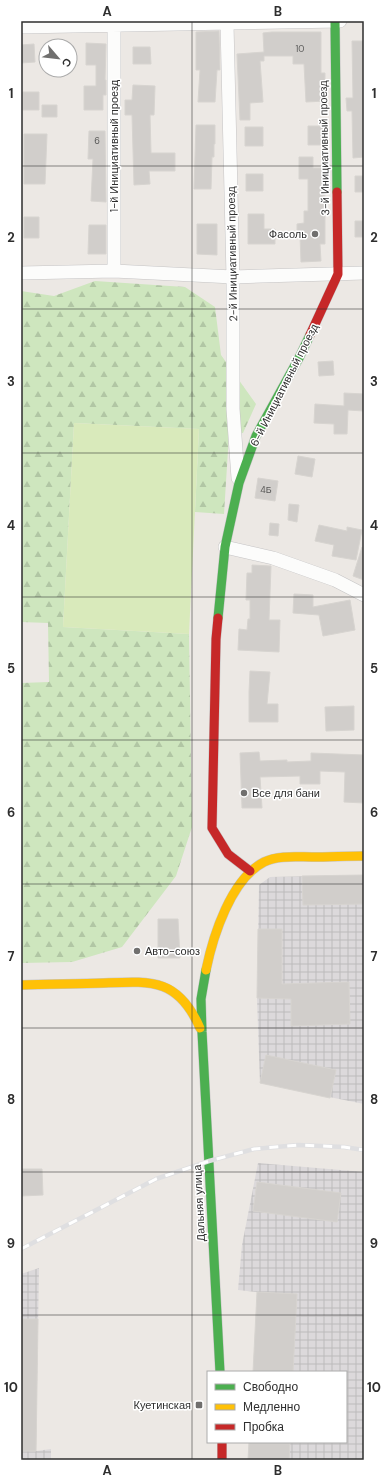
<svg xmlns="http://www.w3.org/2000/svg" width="385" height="1481" font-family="'DM Sans',sans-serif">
<defs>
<pattern id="industrial-grid" width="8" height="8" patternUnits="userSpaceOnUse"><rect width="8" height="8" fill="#dcd9db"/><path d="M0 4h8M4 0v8" fill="none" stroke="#bdbbbc"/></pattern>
<pattern id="forest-firs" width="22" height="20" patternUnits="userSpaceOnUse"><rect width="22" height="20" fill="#cee6be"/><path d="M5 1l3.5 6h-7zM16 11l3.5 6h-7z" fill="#b1c6a4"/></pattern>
</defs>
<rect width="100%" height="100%" fill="#ece8e4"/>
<!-- industrial -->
<path fill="url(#industrial-grid)" d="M364,875V1104L260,1083L257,998L259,885L270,877Z
M258,1163L364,1172V1460H248L249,1442H346V1372H253L257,1292L238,1290L242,1245Z
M39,1268L36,1451L51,1449V1460H21V1274Z"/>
<!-- forest -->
<path fill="url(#forest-firs)" d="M95,281L185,287L215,307L221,355L256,404L243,433L229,434L224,514L195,512L199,429L74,423L63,627L189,634L192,827L176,876L122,947L72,962L21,963V683L49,682L48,623L21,622V291L54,296Z"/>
<!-- pitch -->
<path fill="#d9eabb" d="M74,423L199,429L189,634L63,627Z"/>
<!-- building -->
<path fill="#d1cecb" stroke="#d7d4d0" d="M219,31L220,70H217L215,102H198L200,70H196V32Z
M272,32H321V73H325V101L306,102L304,64H293V56H264V61H260L263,102L250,103V120H240L237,54L264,52L263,33Z
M352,41H364V157L353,158L352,111H347L346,98H353Z
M86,43L106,44L105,80H106V95H103V110H84V86H96V65H86Z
M34,44L35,62L21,63V45Z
M133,47H150L151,64H133Z
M133,85L155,86L154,115H150L151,153H175V171H149L150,184L134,185L132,115H125V100H132Z
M23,92H39V110H23Z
M42,105H57V117H42Z
M196,125H215V144H214V157H212L211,189H194Z
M308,126H324V145H308Z
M245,127H263V146H245Z
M89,131H105L106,202L91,201L93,159H88Z
M24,134H47L45,184H24Z
M299,157H313V168H326V177H325V244H320L321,261L301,262L300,236H297V224L304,223V211H308V179H299Z
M246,174H263V191H246Z
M355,176H364V192H355Z
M248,214H264V229H275V244H248Z
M24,217H39V238H24Z
M355,221H364V237H355Z
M197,224H217V255L197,254Z
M89,225H106V254H88Z
M333,361L334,375L319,376L318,362Z
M344,393L364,394V411L348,410L347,434H334V424L314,423L315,404L344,406Z
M298,456L315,459L312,477L295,474Z
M258,478L278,481L275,501L255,498Z
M289,504L299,505L297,522L288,520Z
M270,523L279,524L278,536L269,535Z
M319,525L347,531V527L362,530L356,560L332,556L334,545L315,541Z
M362,547L364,548V580L353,576Z
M252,565L271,566L269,620H280L279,652L238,650L239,629L247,630L248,619H250V600H246L247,573H252Z
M294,594L313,595V607L350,600L355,630L323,636L319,615L293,613Z
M250,671L270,672L267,704H278V722H249V692Z
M354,706V730L326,731L325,707Z
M259,752L260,761L287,760V762L311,761V753L364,755V803L344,802L345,772L320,771V784H300V776L260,777L262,808H242L240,753Z
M364,875V904L303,905L302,876Z
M158,919H178L180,958H158Z
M258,929H282V984L349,982L350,1024L291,1026V999L257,998Z
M266,1055L336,1070L330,1098L260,1083Z
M21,1169H42L43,1195L21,1196Z
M257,1182L341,1193L337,1222L253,1211Z
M257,1292L297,1294L293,1372H253Z
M21,1319H38L36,1451H21Z
M249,1442H290L289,1460H248Z"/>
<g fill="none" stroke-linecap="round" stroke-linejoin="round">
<!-- street casing -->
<g stroke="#c5c4c5" stroke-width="14">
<path id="street" d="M114,21V271
M227,24L233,277V409L238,478
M21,27L340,21
M21,273L114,271L233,277L364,273
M225,547L273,558L335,580L364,595"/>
</g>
<!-- fast casing -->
<g stroke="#c5c4c5" stroke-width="10">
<path id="fast" d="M335,22L337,192
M218,618L225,547L239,483L256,436L299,358L310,335
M206,970L201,999L202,1032L220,1372"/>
</g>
<!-- slow casing -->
<g stroke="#c5c4c5" stroke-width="10">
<path id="slow" d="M206,970C213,936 231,879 264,862C278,855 297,857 312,857C329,857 347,856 364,856
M21,985C49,984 76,984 104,983C151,981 178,978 200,1028"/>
</g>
<!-- jam casing -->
<g stroke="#c5c4c5" stroke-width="10">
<path id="jam" d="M310,335L338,274L337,192
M218,618L216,639L212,828L228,854L250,871
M222,1442V1460"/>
</g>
<!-- street -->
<use href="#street" stroke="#fcfcfb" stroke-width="13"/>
<!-- fast -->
<use href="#fast" stroke="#4caf50" stroke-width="9"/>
<!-- slow -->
<use href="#slow" stroke="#ffc107" stroke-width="9"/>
<!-- jam -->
<use href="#jam" stroke="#c62828" stroke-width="9"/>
<!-- rail casing -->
<g stroke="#dfdfe1" stroke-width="4.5">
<path id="rail" d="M21,1249L156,1179L209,1161L254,1149L298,1145L344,1147L364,1150"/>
</g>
<!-- rail -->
<use href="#rail" stroke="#fff" stroke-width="3" stroke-dasharray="9" stroke-linecap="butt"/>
</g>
<!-- grid -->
<path fill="none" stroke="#2e2e2e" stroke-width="1" stroke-opacity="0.55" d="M192,21V1460M21,166H364M21,309H364M21,453H364M21,597H364M21,740H364M21,884H364M21,1028H364M21,1172H364M21,1315H364"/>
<!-- markers -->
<g fill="#706f6e" stroke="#fff" stroke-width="1.5">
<circle cx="315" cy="234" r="4"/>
<circle cx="244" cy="793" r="4"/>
<circle cx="137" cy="951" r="4"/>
<rect x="195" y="1401" width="8" height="8" rx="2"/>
</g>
<g text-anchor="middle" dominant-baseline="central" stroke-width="3" stroke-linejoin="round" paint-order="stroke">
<!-- number labels -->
<g font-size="9" fill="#585857">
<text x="300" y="49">10</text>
<text x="97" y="141">6</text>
<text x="266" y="490">4Б</text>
</g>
<!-- street labels -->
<g font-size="11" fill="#2e2e2e" stroke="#fff">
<text transform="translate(114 146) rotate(-90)">1-й Инициативный проезд</text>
<text transform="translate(324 148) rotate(-91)">3-й Инициативный проезд</text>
<text transform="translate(232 254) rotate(-91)">2-й Инициативный проезд</text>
<text transform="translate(284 385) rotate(-63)">6-й Инициативный проезд</text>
<text transform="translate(199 1203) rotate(-93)">Дальняя улица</text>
</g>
<!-- poi labels -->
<g font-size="11" fill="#2e2e2e" stroke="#fff" text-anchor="end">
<text x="307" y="234">Фасоль</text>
<text x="252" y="793" text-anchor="start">Все для бани</text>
<text x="145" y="951" text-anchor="start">Авто-союз</text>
<text x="191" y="1405">Куетинская</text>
</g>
</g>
<!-- border -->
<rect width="385" height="1481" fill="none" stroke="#ffffff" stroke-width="44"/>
<!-- legend -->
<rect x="207" y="1371" width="140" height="72" fill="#ffffff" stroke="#ababab"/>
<rect x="215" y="1384" width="20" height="6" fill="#4caf50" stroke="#ababab"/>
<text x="243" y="1391" font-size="12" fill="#2e2e2e">Свободно</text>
<rect x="215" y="1404" width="20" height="6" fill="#ffc107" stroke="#ababab"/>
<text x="243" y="1411" font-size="12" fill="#2e2e2e">Медленно</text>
<rect x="215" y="1424" width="20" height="6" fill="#c62828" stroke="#ababab"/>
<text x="243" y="1431" font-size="12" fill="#2e2e2e">Пробка</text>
<!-- north arrow -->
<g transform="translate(58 58) rotate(118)"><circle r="19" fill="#ffffff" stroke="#ababab"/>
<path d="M0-3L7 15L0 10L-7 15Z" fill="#706f6e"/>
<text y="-6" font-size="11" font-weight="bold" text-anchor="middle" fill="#2e2e2e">С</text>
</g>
<rect x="22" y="22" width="341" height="1437" fill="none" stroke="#2e2e2e" stroke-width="1.5"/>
<g font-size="13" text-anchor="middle" font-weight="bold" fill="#2e2e2e">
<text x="107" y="16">A</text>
<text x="278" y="16">B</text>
<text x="11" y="98">1</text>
<text x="374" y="98">1</text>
<text x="11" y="242">2</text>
<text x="374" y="242">2</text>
<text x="11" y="386">3</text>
<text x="374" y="386">3</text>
<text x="11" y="530">4</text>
<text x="374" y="530">4</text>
<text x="11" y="673">5</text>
<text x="374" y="673">5</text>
<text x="11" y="817">6</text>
<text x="374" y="817">6</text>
<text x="11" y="961">7</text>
<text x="374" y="961">7</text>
<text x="11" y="1104">8</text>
<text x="374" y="1104">8</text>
<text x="11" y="1248">9</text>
<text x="374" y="1248">9</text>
<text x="11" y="1392">10</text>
<text x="374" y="1392">10</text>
<text x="107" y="1475">A</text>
<text x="278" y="1475">B</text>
</g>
</svg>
